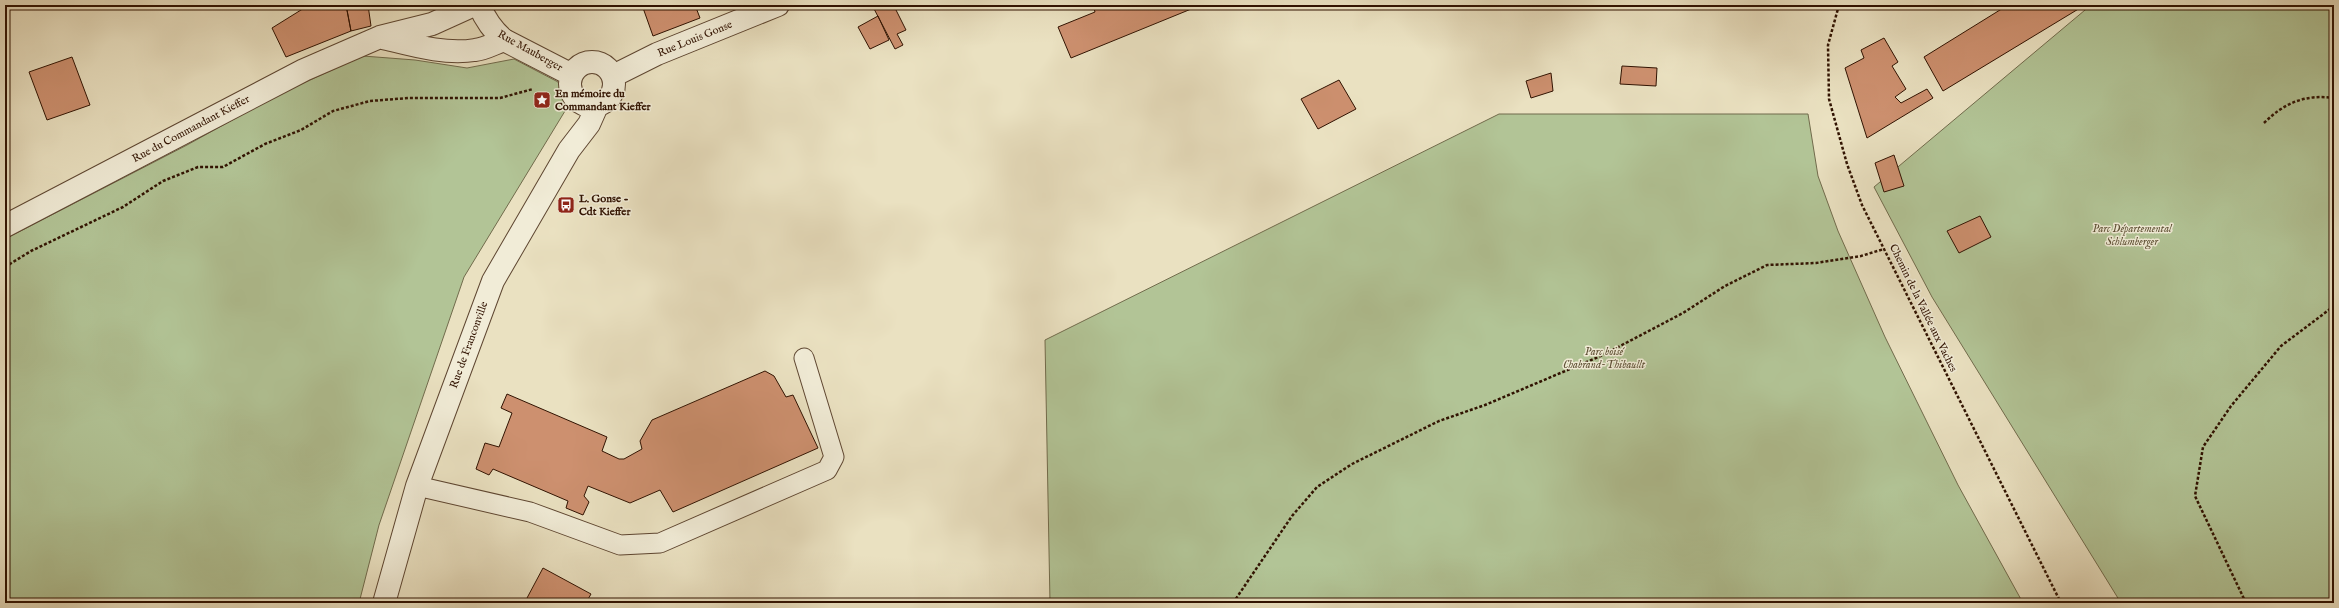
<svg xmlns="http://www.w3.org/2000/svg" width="2339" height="608" font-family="'IM FELL English',serif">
<rect width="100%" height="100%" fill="#eae1c1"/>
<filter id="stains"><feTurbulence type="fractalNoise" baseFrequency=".005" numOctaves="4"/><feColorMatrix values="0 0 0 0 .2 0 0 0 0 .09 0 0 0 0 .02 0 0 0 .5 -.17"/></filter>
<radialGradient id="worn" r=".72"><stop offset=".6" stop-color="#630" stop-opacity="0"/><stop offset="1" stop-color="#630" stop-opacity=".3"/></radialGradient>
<!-- green -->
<path fill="#b2c496" stroke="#716b4c" d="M2091,5H2334V603H2121L1932,297L1874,187Z
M363,56L415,60L467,68L514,59L558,82L565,96V111L464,277L379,525L359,603H5V239L187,145L281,93Z
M1499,114H1808L1818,176L1838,231L1885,337L1958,485L2023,603H1050L1045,340Z"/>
<!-- building -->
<path fill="#cd906f" stroke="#301201" d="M309,5H346L351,31L286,57L272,28Z
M346,5H368L371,26L351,31Z
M642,5H695L700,18L653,36Z
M872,5H901L895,8L906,30L897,34L903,45L895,49Z
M1093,5H1201L1071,58L1058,27L1095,12Z
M2008,5H2085L1943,91L1924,57Z
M878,16L889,40L870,49L858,27Z
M1884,38L1898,62L1892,66L1906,89L1895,97L1901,103L1927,89L1933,98L1867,138L1845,68L1864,58L1861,50Z
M72,57L90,105L47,120L29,72Z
M1622,66L1657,68L1656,86L1620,84Z
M1551,73L1553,91L1531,98L1526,81Z
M1339,80L1356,109L1318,129L1301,99Z
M1894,155L1904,186L1884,192L1875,163Z
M1980,216L1991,237L1959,253L1947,231Z
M765,371L774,376L786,397L793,395L818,448L673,512L660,490L630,503L588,486L584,496L589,502L583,515L566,508L568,501L493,469L489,475L476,469L485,443L499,447L512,413L501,408L507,394L607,437L602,451L619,459H624L642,449L640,441L652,420Z
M543,568L591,594L587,601L590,603H537L527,598Z"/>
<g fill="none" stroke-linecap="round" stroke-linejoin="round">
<!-- service casing -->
<g stroke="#5e4631" stroke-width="21">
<path id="service" d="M417,486L530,512L620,545L660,543L827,470L834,457L804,358"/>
</g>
<!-- minor casing -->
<g stroke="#5e4631" stroke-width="24">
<path id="minor" d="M383,38C412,45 445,55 475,50C485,49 495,43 504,40
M613,76L657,54L778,5
M5,226L304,70L380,37L432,24L474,5"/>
</g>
<!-- tertiary casing -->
<g stroke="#5e4631" stroke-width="24">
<path id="tertiary" d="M479,5C485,19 492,30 504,40L572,75
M570 84a22 22 0 1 1 44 0a22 22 0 1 1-44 0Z
M384,603L417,486L493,281L569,150L589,124L597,106"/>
</g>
<!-- path -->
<path stroke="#301201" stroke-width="2.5" stroke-dasharray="3 2" stroke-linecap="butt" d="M1839,5L1828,45L1829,99L1847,164L1862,205L2061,603
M2264,123C2284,103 2305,94 2334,98
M5,267L31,251L123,207L163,181L198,167H223L265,144L301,130L333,111L370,101L409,98H500L533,89
M1233,603L1292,516L1317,487L1352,464L1439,421L1485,405L1603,355L1683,313L1725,286L1767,265L1816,263L1861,256L1884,249
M2246,603L2195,496L2203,447L2231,406L2281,346L2334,306"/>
<!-- service -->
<use href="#service" stroke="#f1ecd7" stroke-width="19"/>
<!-- minor -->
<use href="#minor" stroke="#f1ecd7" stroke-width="22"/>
<!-- tertiary -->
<use href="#tertiary" stroke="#f1ecd7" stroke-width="22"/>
</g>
<!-- icons -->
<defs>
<g id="sight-square" transform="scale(0.9)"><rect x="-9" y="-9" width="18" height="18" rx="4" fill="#8f2418" stroke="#f1ecd7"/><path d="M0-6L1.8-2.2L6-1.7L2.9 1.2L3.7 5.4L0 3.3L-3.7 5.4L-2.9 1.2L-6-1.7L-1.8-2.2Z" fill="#fff"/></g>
<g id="bus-square" transform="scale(0.9)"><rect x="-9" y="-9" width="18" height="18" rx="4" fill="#8f2418" stroke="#f1ecd7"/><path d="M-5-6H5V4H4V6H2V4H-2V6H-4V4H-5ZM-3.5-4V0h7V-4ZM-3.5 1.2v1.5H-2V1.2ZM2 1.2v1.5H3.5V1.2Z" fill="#fff"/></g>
</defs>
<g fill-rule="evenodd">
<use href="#sight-square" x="542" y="100"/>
<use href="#bus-square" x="566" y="205"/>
</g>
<g text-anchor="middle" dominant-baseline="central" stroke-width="3" stroke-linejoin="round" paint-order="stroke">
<!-- street labels -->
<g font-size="11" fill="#301201" stroke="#f1ecd7">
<text transform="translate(695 39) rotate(-22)">Rue Louis Gonse</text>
<text transform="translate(530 51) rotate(29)">Rue Mauberger</text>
<text transform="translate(191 129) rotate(-28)">Rue du Commandant Kieffer</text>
<text transform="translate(1923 308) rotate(64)">Chemin de la Vallée aux Vaches</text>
<text transform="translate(469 345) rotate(-70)">Rue de Franconville</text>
</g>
<!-- poi labels -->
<g font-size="11" font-weight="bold" fill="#301201" stroke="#f1ecd7" text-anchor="start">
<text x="555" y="94">En mémoire du<tspan x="555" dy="13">Commandant Kieffer</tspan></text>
<text x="579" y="199">L. Gonse -<tspan x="579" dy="13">Cdt Kieffer</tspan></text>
</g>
<!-- park labels -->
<g font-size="11" font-style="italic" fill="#5e5035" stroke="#f1ecd7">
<text x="2132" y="229">Parc Départemental<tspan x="2132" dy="13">Schlumberger</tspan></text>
<text x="1604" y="352">Parc boisé<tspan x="1604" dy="13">Chabrand-Thibaullt</tspan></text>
</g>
</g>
<!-- margin -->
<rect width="2339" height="608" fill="none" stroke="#eae1c1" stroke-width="20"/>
<rect x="6" y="6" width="2327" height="596" fill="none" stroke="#301201" stroke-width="2"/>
<rect x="10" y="10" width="2319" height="588" fill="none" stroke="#301201"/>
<rect width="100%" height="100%" filter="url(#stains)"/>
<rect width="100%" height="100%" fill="url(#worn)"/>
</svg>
